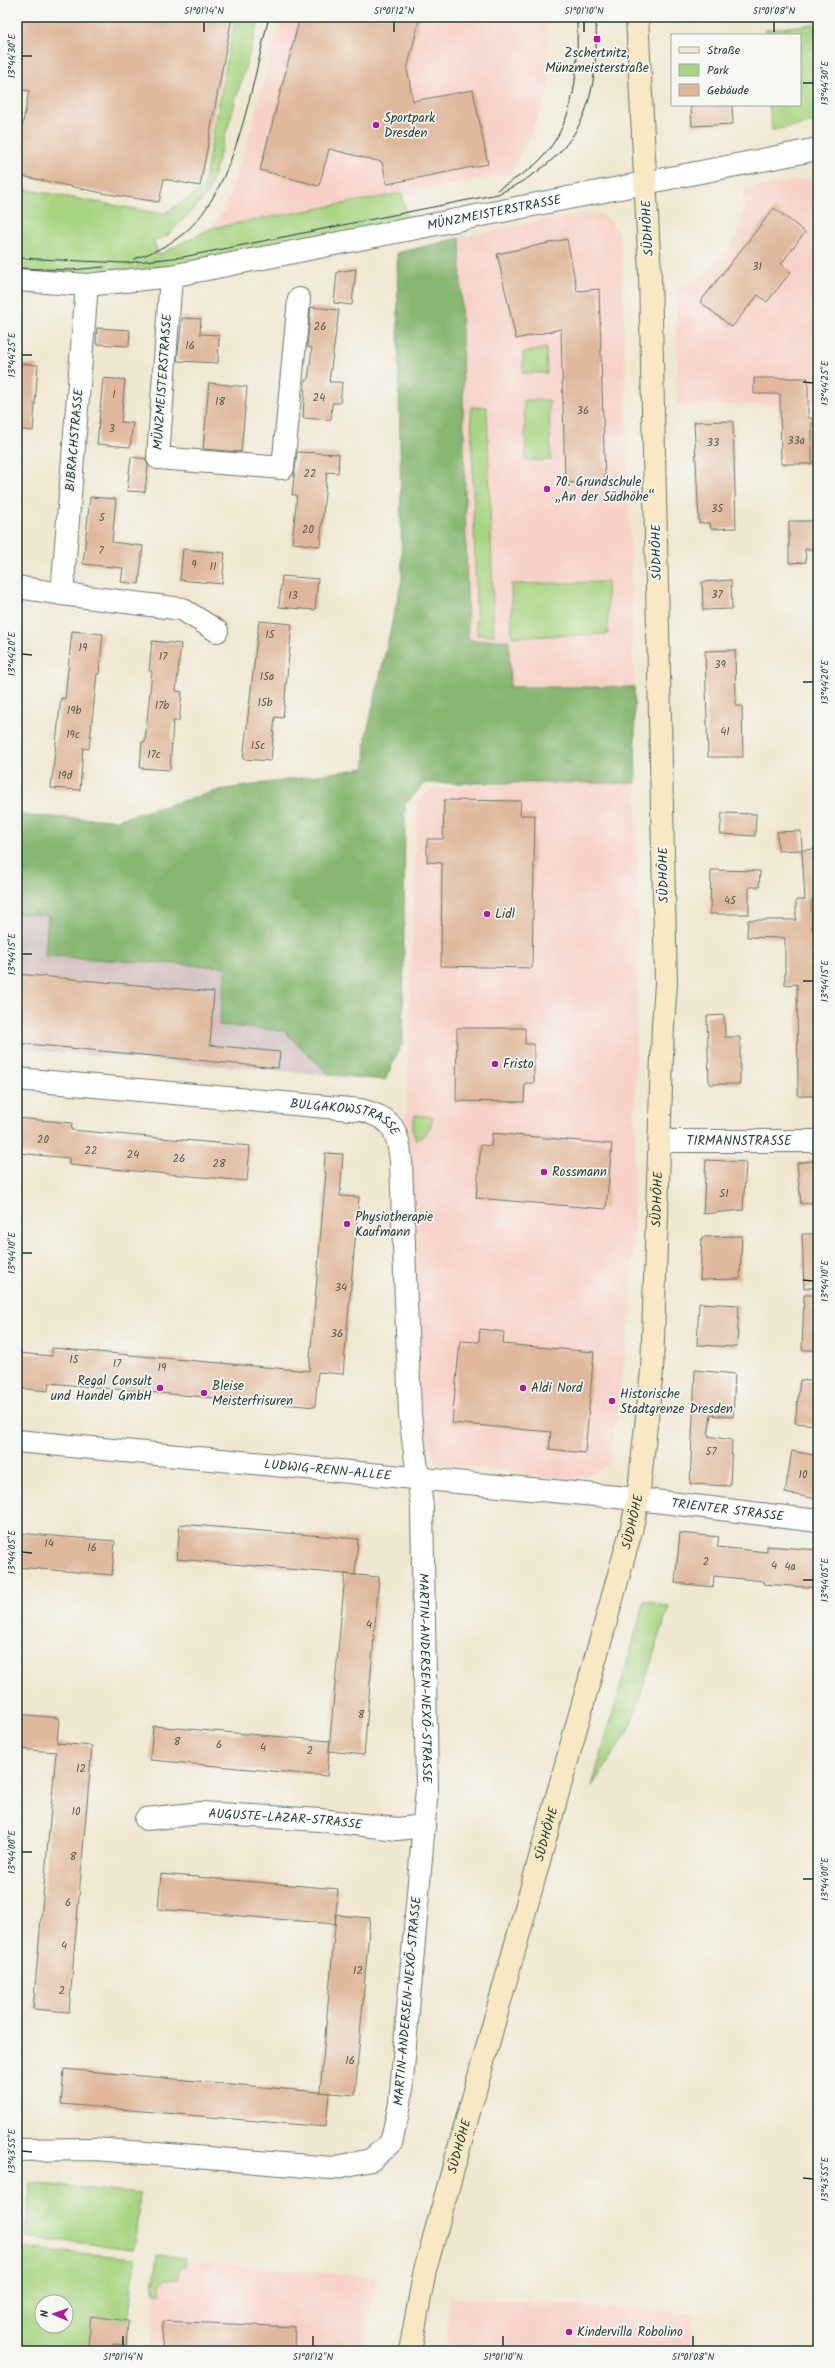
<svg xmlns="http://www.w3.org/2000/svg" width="835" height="2368" font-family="Kalam,sans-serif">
<rect width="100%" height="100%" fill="#f6f6f2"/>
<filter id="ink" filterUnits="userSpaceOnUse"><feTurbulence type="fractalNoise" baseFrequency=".025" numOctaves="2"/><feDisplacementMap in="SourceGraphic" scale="8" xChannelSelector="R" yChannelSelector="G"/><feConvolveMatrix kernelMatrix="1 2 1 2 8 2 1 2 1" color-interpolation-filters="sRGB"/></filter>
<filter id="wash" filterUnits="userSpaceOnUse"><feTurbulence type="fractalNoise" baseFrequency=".012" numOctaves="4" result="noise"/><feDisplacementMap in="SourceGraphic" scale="16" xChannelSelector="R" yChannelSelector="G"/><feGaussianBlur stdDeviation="0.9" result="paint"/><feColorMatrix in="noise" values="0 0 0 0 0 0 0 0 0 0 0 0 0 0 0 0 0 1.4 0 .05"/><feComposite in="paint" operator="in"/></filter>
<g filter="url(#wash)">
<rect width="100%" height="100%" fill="#efe7d0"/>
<!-- built -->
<path fill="#f7d1c7" d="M280,17H547L550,86L534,126L510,174L212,228L225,209L235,180L252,127Z
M818,177V403L677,406L676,288L703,276L727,253L738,233L744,210V189Z
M581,213L601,214L611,222L619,235L622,253L634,687L510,688L468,640L460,238Z
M636,783L638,931L632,1311L609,1465L574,1480L436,1463L419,1416L406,1130L417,803L430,789L522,784Z
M159,2259L378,2277L366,2324L364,2351H149Z
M449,2298L692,2313V2351H446Z"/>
<!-- industrial -->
<path fill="#d2bfc0" d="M17,913L49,916L45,956L226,967L219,1025L284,1031L330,1075L17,1049Z"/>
<!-- green -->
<path fill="#a8d481" stroke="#64885a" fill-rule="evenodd" d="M235,17H260L208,194L167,236L154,241L158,255L212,228L402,193L407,221L176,266L81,274L17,273V188L163,214L203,189Z
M815,24L818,122L772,130L769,105H800V35H766L765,30Z
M546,348L547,373H523V353Z
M524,400H549L551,460H526Z
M471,407H487L494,635H477Z
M607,582L608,634L512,637L511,584Z
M415,1115L433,1117C431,1128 425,1136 416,1141L412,1129Z
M645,1600L669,1607L629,1730L592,1786Z
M31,2183L140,2194L134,2249L26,2237Z
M17,2248L135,2258L125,2351H17ZM42,2302H66V2326H42Z
M157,2255L185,2258V2266H180L179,2278L165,2279L160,2284L162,2293H155L153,2289Z"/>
<!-- forest -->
<path fill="#86b66f" stroke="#527a52" d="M460,238L468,640H509L510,687H634L636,783H425L405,804L403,1042L385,1080L330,1075L284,1031L219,1025L226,967L45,956L48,916L17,913V813L27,816L117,820L220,790L365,768L366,737L402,579L397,253Z"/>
<g id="blocks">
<!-- building -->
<path fill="#dfb79a" d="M17,17H232L200,186L164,179L159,202L107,194L17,175V154L29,91L17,89Z
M300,17H420L407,69L413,101L473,90L488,164L387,184L382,162L329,149L319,186L260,170Z
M691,105H732L733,124L692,126Z
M774,208L805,232L781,264L791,272L767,302L758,295L732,327L700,302Z
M567,239L577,291L599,289L605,482L565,483L561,329L516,339L497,254Z
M356,269L352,305L334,303L337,272Z
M311,307L339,310L329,382H342L340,403H332L331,420L303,418L305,380H308L312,348L307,347Z
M182,318L201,319L200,334L219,335L218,363L177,361Z
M97,328L130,330L129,346L96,344Z
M17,363L38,365L33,431L17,429Z
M103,378L125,380L121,422L133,423L130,447L97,444Z
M754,378H808V418H812V464H781L780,394H754Z
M209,383L247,387L241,452L203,449Z
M733,421L736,528L711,529L710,523H699L694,422Z
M297,452L339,454L338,473L327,472L320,546L292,543L297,495H292Z
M131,457L146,459L148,465L145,492L127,491Z
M90,497L116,499L112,542L143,546L139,584L121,582L123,568L83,564Z
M789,521H818V549H805L806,562L789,563Z
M183,549L225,553L222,584L180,580Z
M282,576L318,579L315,610L279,607Z
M731,580L732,609L703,610L702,582Z
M259,621L292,624L283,718L275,717L271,761L243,759Z
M72,631L103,634L99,674H97L89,749L83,748L80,790L51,788L61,698L65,699Z
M152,641L181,644L176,691L182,692L179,721H173L170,770L140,768L142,742H145L152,671H149Z
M735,650L736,706H742L743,757H708L705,651Z
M444,800L521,801L520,815H535L532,968L441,966L442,863L427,862V839H443Z
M722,813L756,814L755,836L720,834Z
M801,831L802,850L778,851L777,832Z
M818,849V900L811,901L812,929L817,928L818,949V1096H798L797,984L785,985V938L747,937L748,920H796V900H805L802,850Z
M711,870L760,871L759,887H749V914H710Z
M17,974L214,992L210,1045L280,1052L278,1068L17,1043Z
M724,1015L725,1037H740V1084H709L707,1016Z
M457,1028H525V1044H534V1083H525L524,1102L456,1101Z
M17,1118L72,1123L71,1130L250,1146L247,1181L69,1165V1158L17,1153Z
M492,1133L612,1144L606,1209L476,1198L481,1145L491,1146Z
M325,1153L343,1154L340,1196L359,1197L343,1374L318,1372L315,1407L49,1383L48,1391L17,1388V1353L52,1356V1348L309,1371L326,1172H324Z
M706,1160L746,1162L743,1210L703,1214Z
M818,1160V1202L801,1204L797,1163Z
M802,1234H818V1288H804Z
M742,1236L740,1279L700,1280L702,1237Z
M804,1295H818V1350H802Z
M699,1303L739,1305L737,1347L697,1345Z
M480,1329L504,1332L503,1344L594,1352L585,1453L549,1449L551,1432L452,1423L460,1341L479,1342Z
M695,1370L735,1374L733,1417L711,1415L708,1436L732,1440L730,1486L690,1484Z
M800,1380L818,1382V1425L795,1423Z
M792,1451L818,1456V1499L785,1493Z
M180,1524L358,1539L355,1575L177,1559Z
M17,1533L115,1541L112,1575L17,1567Z
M680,1533L719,1537L717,1547L767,1552V1546L818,1550V1588L764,1584V1581L714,1576L713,1587L675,1583Z
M345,1574L379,1577L364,1755L329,1751Z
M17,1714L59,1718L57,1743L92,1746L69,2012L33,2009L56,1752L17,1749Z
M153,1726L330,1741L327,1776L150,1760Z
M161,1874L338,1889L335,1924L158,1909Z
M336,1915L370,1918L355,2095L320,2092Z
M64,2069L329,2093L326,2127L61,2104Z
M91,2316L128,2321L126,2345L113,2344V2350L88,2347Z
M163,2321L295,2327L294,2351H162Z"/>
</g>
</g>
<g filter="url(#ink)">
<use href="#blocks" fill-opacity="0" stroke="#68786b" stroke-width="1"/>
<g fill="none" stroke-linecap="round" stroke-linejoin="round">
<!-- street casing -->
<g stroke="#68786b" stroke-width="24">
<g id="street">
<path d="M171,276L158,458L283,468L299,299"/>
<path id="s1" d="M17,280L87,285L171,276L818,149"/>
<path d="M87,285L62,594L182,609L217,631"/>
<path d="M17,587L62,594"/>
<path id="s2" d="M17,1079L361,1110C394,1119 397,1129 401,1161L410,1415L422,1507L427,1788L400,2104L391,2143L371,2160L332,2168L94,2149L17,2150"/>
<path id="s3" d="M660,1141H818"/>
<path id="s4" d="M17,1441L638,1499L818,1521"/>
<path id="s5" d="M146,1819L201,1813L320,1820L397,1829L424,1826"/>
</g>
</g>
<!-- secondary casing -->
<g stroke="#68786b" stroke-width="24">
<g id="secondary">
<path id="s6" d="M410,2351L425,2270L631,1531L638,1499L652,1371L663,1025L666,984L650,275L637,17"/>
</g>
</g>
<!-- street -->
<use href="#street" stroke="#fff" stroke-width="22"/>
<!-- secondary -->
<use href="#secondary" stroke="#f8e8c3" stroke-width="22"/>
<!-- tram -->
<path stroke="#1f3d34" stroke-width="1" d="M497,190C511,181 528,172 540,160C578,119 578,69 577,17
M17,258L125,263L183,257L498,194C582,155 599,105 596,17
M134,259C152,253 168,246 183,234C237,190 252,82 269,17
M17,268L71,270L104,267"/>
</g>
</g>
<!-- ticks -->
<path fill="none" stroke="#1f3d34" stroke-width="1.5" d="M204,32V22M394,32V22M584,32V22M774,32V22M22,56H32M803,83H813M22,355H32M803,382L813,383M22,654L32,655M803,682H813M22,954H32M803,981H813M22,1253H32M803,1280L813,1281M22,1552L32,1553M803,1580H813M22,1852H32M803,1879H813M22,2151L32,2152M803,2178L813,2179M123,2346V2336M313,2346V2336M503,2346V2336M693,2346V2336"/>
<!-- markers -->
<g fill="#b5179e" stroke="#f6f6f2" stroke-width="1.5">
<rect x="593" y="35" width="8" height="8" rx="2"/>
<circle cx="376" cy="125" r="4"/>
<circle cx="547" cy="489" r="4"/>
<circle cx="487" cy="914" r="4"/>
<circle cx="495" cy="1064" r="4"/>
<circle cx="544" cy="1172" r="4"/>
<circle cx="347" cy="1224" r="4"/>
<circle cx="160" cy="1388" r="4"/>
<circle cx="523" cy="1388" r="4"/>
<circle cx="204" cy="1393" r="4"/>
<circle cx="612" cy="1401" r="4"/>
<circle cx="569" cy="2332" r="4"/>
</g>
<g text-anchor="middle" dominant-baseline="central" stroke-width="3.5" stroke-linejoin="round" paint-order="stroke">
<!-- number labels -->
<g font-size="11" fill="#4f5c4e">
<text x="757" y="267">31</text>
<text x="320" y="327">26</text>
<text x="190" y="346">16</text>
<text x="114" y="395">1</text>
<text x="319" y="398">24</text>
<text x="220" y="402">18</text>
<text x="583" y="411">36</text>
<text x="112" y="429">3</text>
<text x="796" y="441">33a</text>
<text x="713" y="443">33</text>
<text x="310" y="474">22</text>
<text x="717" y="509">35</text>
<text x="102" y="518">5</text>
<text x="308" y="530">20</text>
<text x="101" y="551">7</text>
<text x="194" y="565">9</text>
<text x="213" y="567">11</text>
<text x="717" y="595">37</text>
<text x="293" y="596">13</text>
<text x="270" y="635">15</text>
<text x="83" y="648">19</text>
<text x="163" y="657">17</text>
<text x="720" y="665">39</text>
<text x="267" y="677">15a</text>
<text x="265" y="703">15b</text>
<text x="162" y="706">17b</text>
<text x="74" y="711">19b</text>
<text x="725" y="732">41</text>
<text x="73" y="735">19c</text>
<text x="258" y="746">15c</text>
<text x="154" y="755">17c</text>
<text x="65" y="776">19d</text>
<text x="730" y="901">45</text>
<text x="43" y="1140">20</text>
<text x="91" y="1151">22</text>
<text x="133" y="1155">24</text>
<text x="179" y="1159">26</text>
<text x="219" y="1164">28</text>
<text x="724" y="1194">51</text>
<text x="341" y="1288">34</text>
<text x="337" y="1334">36</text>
<text x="74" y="1360">15</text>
<text x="117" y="1364">17</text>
<text x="162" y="1368">19</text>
<text x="711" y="1452">57</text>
<text x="803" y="1475">10</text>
<text x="49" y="1544">14</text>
<text x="92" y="1548">16</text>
<text x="706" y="1562">2</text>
<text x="774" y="1566">4</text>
<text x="790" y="1567">4a</text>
<text x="369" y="1625">4</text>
<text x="361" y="1715">8</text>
<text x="177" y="1742">8</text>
<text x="219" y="1745">6</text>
<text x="263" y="1748">4</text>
<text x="310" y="1751">2</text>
<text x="81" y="1769">12</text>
<text x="76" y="1812">10</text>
<text x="73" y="1857">8</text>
<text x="68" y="1903">6</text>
<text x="64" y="1946">4</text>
<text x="358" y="1971">12</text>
<text x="62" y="1991">2</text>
<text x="350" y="2061">16</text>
</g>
<!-- poi labels -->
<g font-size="13" fill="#1f3d34" stroke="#f6f6f2" text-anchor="start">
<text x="597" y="53" text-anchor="middle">Zschertnitz,<tspan x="597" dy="15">Münzmeisterstraße</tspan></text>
<text x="384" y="118">Sportpark<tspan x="384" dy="15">Dresden</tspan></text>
<text x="555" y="482">70. Grundschule<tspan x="555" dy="15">„An der Südhöhe“</tspan></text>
<text x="495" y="914">Lidl</text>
<text x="503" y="1064">Fristo</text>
<text x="552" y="1172">Rossmann</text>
<text x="355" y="1217">Physiotherapie<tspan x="355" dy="15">Kaufmann</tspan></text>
<text x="152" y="1381" text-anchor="end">Regal Consult<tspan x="152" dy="15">und Handel GmbH</tspan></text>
<text x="212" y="1386">Bleise<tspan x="212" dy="15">Meisterfrisuren</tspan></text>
<text x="531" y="1388">Aldi Nord</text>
<text x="620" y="1394">Historische<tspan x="620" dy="15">Stadtgrenze Dresden</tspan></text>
<text x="577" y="2332">Kindervilla Robolino</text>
</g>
<!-- street labels -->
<g font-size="13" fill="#1f3d34" stroke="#f6f6f2">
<text stroke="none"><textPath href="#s1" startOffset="484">MÜNZMEISTERSTRASSE</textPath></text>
<text transform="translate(648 228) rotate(-93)">SÜDHÖHE</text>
<text transform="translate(163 382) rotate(-86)">MÜNZMEISTERSTRASSE</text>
<text transform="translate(75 440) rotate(-85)">BIBRACHSTRASSE</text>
<text transform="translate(657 552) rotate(-91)">SÜDHÖHE</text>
<text transform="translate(664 875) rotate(-91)">SÜDHÖHE</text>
<text stroke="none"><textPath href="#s2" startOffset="332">BULGAKOWSTRASSE</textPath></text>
<text stroke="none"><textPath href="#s3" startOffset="79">TIRMANNSTRASSE</textPath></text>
<text stroke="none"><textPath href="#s6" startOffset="1183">SÜDHÖHE</textPath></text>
<text stroke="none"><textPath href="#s4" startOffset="312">LUDWIG-RENN-ALLEE</textPath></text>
<text stroke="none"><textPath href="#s4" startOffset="714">TRIENTER STRASSE</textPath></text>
<text stroke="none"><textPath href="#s6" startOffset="859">SÜDHÖHE</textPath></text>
<text stroke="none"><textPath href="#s2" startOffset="935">MARTIN-ANDERSEN-NEXÖ-STRASSE</textPath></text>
<text stroke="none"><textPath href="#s5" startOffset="140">AUGUSTE-LAZAR-STRASSE</textPath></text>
<text stroke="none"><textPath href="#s6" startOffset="535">SÜDHÖHE</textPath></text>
<text transform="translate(408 2001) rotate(-85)">MARTIN-ANDERSEN-NEXÖ-STRASSE</text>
<text stroke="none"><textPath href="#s6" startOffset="211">SÜDHÖHE</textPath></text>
</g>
</g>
<!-- margin -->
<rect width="835" height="2368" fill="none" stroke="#f6f6f2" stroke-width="44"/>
<!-- legend -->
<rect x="671" y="34" width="130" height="72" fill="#f6f6f2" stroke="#a0aca6"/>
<rect x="679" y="47" width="20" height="6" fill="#f8e8c3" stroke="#a0aca6"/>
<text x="707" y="54" font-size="12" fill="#1f3d34">Straße</text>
<rect x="679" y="64" width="20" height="12" fill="#a8d481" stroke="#a0aca6"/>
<text x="707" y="74" font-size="12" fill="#1f3d34">Park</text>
<rect x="679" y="84" width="20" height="12" fill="#dfb79a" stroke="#a0aca6"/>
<text x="707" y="94" font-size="12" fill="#1f3d34">Gebäude</text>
<!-- north arrow -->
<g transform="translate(54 2314) rotate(272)"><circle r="19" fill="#f6f6f2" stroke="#a0aca6"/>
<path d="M0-3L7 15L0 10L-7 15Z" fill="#b5179e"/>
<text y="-6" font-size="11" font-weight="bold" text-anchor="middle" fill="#1f3d34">N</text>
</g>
<rect x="22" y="22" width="791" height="2324" fill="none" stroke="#1f3d34" stroke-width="1.5"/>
<g font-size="10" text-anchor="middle" fill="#1f3d34">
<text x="204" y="14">51°01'14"N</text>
<text x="394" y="14">51°01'12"N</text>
<text x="584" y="14">51°01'10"N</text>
<text x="774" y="14">51°01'08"N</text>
<text transform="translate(11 56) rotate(-90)" y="4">13°44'30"E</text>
<text transform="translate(824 83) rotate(-90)" y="4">13°44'30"E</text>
<text transform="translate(11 355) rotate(-90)" y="4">13°44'25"E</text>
<text transform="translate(824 383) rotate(-90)" y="4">13°44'25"E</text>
<text transform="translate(11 654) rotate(-90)" y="4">13°44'20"E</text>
<text transform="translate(824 682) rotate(-90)" y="4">13°44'20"E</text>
<text transform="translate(11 954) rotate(-90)" y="4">13°44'15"E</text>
<text transform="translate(824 981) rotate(-90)" y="4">13°44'15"E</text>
<text transform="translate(11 1253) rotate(-90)" y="4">13°44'10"E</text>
<text transform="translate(824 1281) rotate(-90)" y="4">13°44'10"E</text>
<text transform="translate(11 1552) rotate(-90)" y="4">13°44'05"E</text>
<text transform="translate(824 1580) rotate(-90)" y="4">13°44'05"E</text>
<text transform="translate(11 1852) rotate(-90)" y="4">13°44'00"E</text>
<text transform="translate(824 1879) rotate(-90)" y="4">13°44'00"E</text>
<text transform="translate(11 2151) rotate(-90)" y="4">13°43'55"E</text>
<text transform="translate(824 2179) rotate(-90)" y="4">13°43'55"E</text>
<text x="123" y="2360">51°01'14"N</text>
<text x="313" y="2360">51°01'12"N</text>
<text x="503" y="2360">51°01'10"N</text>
<text x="693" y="2360">51°01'08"N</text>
</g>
</svg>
